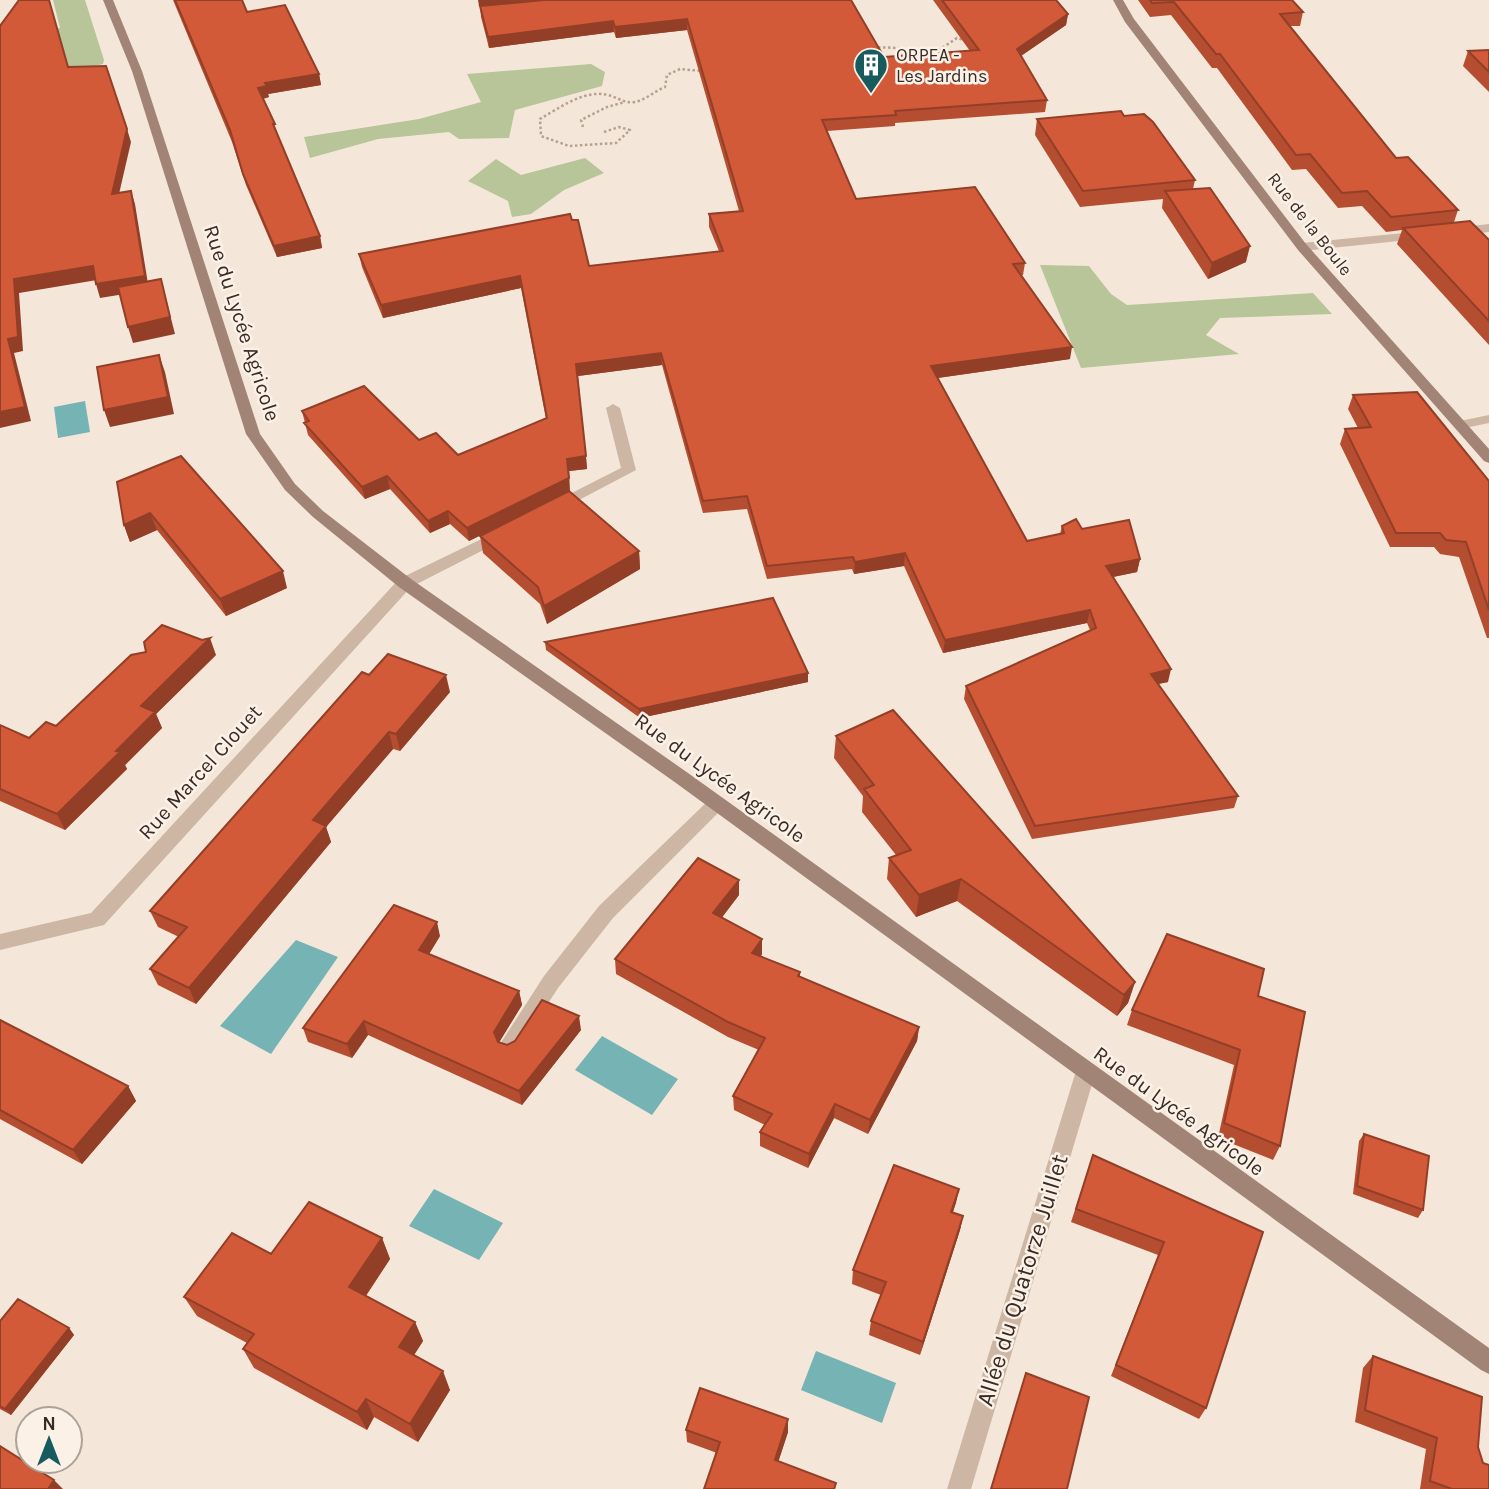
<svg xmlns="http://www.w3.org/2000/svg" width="1489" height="1489" font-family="Karla,sans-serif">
<rect width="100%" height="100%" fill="#f4e7d9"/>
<!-- green -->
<path fill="#b7c598" d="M53,0H85L104,60L103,64L81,69L0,71V39L60,28Z
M591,64L605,72L602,86L515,110L509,138L459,139L449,132L378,139L310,158L304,137L419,119L481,102L467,74Z
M585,158L604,173L564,190L531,214L512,217L508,201L468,181L496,159L521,175Z
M1040,265L1089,266L1111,294L1127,305L1313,293L1332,314L1220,318L1206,335L1239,354L1081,368Z"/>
<!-- water -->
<path fill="#75b3b4" d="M85,401L90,432L58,438L54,407Z
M296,940L338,957L271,1054L220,1026Z
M602,1036L678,1079L652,1115L575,1070Z
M434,1189L503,1223L479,1260L409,1226Z
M816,1351L896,1383L882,1423L801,1390Z"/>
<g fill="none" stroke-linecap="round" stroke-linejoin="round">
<!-- path -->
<path stroke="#b9a08e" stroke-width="2.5" stroke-dasharray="2.5 2.5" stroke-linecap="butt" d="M873,47L898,48L922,56
M930,56L957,38L964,40
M583,127L581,120L607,107L625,102
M604,132L619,127L630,130L616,143L569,146L541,136L540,119C559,108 585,89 608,95C617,97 625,104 635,102C645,100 655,91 665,87L667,75L680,69L702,71"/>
<!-- lane -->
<path fill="#cdb6a4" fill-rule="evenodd" d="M613,404L620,408L636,470L560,510H550L547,507L550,504L621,468L606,408Z
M502,529L510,534L507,538L411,587L405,588L397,583L399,579Z
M717,796L723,798L726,803L723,808L613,918L558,988L516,1053L509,1056L502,1053L499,1047L502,1041L544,976L599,906L711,798Z"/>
<!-- street -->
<path fill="#cdb6a4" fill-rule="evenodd" d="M1489,224V232L1455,236L1449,232L1455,228Z
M1424,231L1428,232V238L1302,251L1296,247L1302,243Z
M1489,415V423L1460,429L1453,425L1455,422Z
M405,578L411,579L413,583L411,587L104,925L0,950V934L91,913L399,579Z
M1086,1062L1093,1065L1096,1071L971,1489H947L1076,1071L1079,1065Z"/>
<!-- secondary -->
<path fill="#a18475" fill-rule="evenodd" d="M103,0H113L142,71L260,434L295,484L323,511L411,579L688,773L1489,1348V1374L1481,1370L676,783L399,587L313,517L285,490L246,434L132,71Z
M1113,0H1123L1134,19L1306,244L1489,449V463L1484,461L1298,250L1125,22Z"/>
</g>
<!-- wall -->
<path fill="#b54d31" d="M173,0H242L247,12L319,74L321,85L268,94L269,97L263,99L320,236L322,248L277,257L246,185L232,142Z
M851,0L884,57L970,51L933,0H1056L1068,14L1066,25L1021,56L1047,100L1045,112L895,123V126L827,131L856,199L1025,263L1023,275H1021L1070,359L938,378L1027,541L1060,534L1062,526L1082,529L1140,559L1137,572L1113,577L1168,682L1158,684L1238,796L1234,808L1032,839L964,699L966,686L1090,630L1087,623L943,653L904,566L854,574L852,569L767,579L747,509L703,513L662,365L578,376L587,469L569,471V491L639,551L640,569L547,624L540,604L483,553L480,536L563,494L469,541L450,524L430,533L390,489L365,499L308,435L302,411L419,440L458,455L546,419L521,288L383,318L362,267L359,254L589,266L719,251L709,227V214L739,211L687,30L616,38L614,32L489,48L481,17L480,6Z
M1138,0H1292L1303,12L1300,26H1290L1396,158L1458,210L1454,222L1489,240V345L1397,244L1402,230L1386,232L1362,206L1338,208L1306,169L1292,170L1217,68H1212L1171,15L1150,17Z
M1489,50V92L1463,66L1468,51Z
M1124,116L1195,180L1193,189L1246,262L1208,279L1162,208L1163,199L1080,207L1035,135L1037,119Z
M1353,395L1489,481V638H1487L1459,557L1440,554L1434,547H1390L1340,444L1345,429L1358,428L1348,409Z
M117,482L287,588L226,616L157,530L130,542L124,525Z
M545,642L808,673V682L640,718L546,650Z
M216,655L156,714L162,728L125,765L127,769L65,830L0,801V725L29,738Z
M369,675L450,692L400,751L393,749L326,827L331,842L196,1004L158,985L150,969L179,937L158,927L150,911Z
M836,736L1135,982L1128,1003L1117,1016L957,901L916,917L887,879L889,858L896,855L862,812L863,796L834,758Z
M739,895L722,917L762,954L761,956L800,972V977L919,1027L917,1041L868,1134L834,1118L808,1168L760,1146V1132L765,1125L734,1110L733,1096L759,1050L728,1037L616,974L615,959Z
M440,936L429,954L519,991L522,1005L499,1042L507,1045L581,1030L522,1105L368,1035L352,1058L308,1042L303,1028Z
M1258,996L1280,1146L1273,1160L1218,1138L1234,1065L1127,1025L1132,1010Z
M0,1020L128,1086L136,1101L82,1164L0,1119Z
M1364,1134L1423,1210L1418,1218L1353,1194L1359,1141Z
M1093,1155L1263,1232L1206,1408L1199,1419L1111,1376L1158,1255L1071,1222Z
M959,1189L953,1212L963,1216L960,1230L920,1355L869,1335L871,1321L881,1295L852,1284L853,1270Z
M382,1238L390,1259L366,1296L415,1322L423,1341L414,1355L450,1390L418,1442L374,1417L367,1430L254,1368L243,1349L247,1343L197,1316L184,1297L271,1254Z
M0,1321L69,1328L74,1335L11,1415L0,1409Z
M1373,1356L1478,1447L1489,1489H1420L1426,1449L1355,1422L1363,1368Z
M686,1430L788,1432L778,1462L836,1483L835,1489H704L717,1453L687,1442Z"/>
<!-- shaded-wall -->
<path fill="#933f28" d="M478,0H543L479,6Z
M1068,14L1066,25L1015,60L1017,49Z
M687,19V30L616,38L615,27Z
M613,21L614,32L489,48L488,37Z
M319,74L321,85L268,94L269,97L261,99L258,88L265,83Z
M127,129L131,142L116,207L112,194Z
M131,191L135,204L149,290L100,298L96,284Z
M320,236L322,248L277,257L274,246Z
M1250,246L1246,262L1208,279L1212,263Z
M93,266L97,280L19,293L23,351L14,353L31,421L0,428V412L14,279Z
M520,276L521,288L383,318L381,305Z
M161,279L175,334L133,343L128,327Z
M1072,347L1070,359L930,379L931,366Z
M661,353L662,365L578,376L576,364Z
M159,355L165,372L174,414L110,427L104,410Z
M586,456L587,469L569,471L570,491L469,541L467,528L567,459Z
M387,476L390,489L365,499L362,487Z
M448,511L450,524L430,533L428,521Z
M150,513L157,530L130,542L124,525Z
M639,551L640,569L547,624L544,606Z
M905,553L904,566L854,574L855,562Z
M1140,559L1137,572L1103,579L1106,566Z
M283,571L287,588L226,616L220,599Z
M1090,610L1087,623L943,653L945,640Z
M210,638L216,655L156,714L162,728L125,765L127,769L65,830L57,814L141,706Z
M1171,669L1168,682L1148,686L1151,674Z
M808,673V682L640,718L639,709Z
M446,675L450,692L400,751L396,734Z
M389,732L393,749L326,827L331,842L196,1004L189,988L313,820Z
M961,879L957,901L916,917L919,895Z
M739,880V895L714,928L713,913Z
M437,922L440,936L423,964L419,950Z
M762,939V954L752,968V953Z
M1135,982L1128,1003L1117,1016L1124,995Z
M519,991L522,1005L497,1046L494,1032Z
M579,1016L581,1030L522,1105L519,1091Z
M364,1021L368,1035L352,1058L347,1044Z
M919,1027L917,1041L868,1134L870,1120Z
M128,1086L136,1101L82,1164L73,1150Z
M835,1104L834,1118L808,1168L809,1154Z
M959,1189L956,1203L948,1226L951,1212Z
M963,1216L960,1230L920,1355L923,1342Z
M382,1238L390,1259L358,1307L349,1287Z
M415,1322L423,1341L407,1366L399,1347Z
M69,1328L74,1335L11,1415L5,1409Z
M443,1371L450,1390L418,1442L410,1424Z
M366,1399L374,1417L367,1430L357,1412Z
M788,1419V1432L775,1472V1460Z
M54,1480L63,1489H48Z"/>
<!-- building -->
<path fill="#d25a39" stroke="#933f28" stroke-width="2" d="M19,0H49L68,67L106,66L127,129L112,194L131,191L145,276L96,284L93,266L14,279L18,337L8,339L25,407L0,412V26Z
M175,0H242L247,12L285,5L319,74L265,83L267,86L258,88L275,124H273L320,236L274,246L243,174L230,130Z
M544,0H851L884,57L979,50L942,0H1056L1068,14L1017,49L1047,100L895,111L896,115L822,120L856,199L975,187L1025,263L1013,264L1072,347L931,366L1027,541L1064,533L1062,526L1076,519L1082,529L1129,520L1140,559L1106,566L1171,669L1151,674L1238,796L1035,826L966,686L1096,628L1090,610L945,640L905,553L855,562L853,557L767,566L747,496L703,501L661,353L576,364L586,456L567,459L569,478L467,528L448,511L428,521L387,476L362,487L304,423L309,421L302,411L364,386L419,440L436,433L458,455L547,418L520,276L381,305L359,254L570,214L572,220H578L589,266L723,251L709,214L743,211L687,19L615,27L613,21L488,37L480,6Z
M1150,0H1292L1303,12L1280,14L1396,158L1408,157L1458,210L1391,217L1367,191L1342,193L1310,154L1296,155L1220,54H1216L1174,2L1152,3Z
M1489,50V72L1468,51Z
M1121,111L1124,116L1144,114L1153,122L1195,180L1083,191L1037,119Z
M1210,188L1250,246L1212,263L1165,191Z
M1470,221L1489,240V321L1403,228Z
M161,279L170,317L128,327L118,287Z
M159,355L168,397L104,410L97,367Z
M1417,392L1489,481V610L1466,542L1446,540L1440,533H1396L1345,429L1371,427L1353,395Z
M181,456L283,571L220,599L150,513L124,525L117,482Z
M569,491L639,551L544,606L538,587L480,536Z
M773,598L808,673L639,709L545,642Z
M162,625L202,640L210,638L141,706L155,712L116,751L120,752L57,814L0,789V725L29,738L46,722L56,726L131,655L146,652L144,642Z
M388,654L446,675L396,734L389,732L313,820L326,826L189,988L150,969L187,927L150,911L362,672L369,675Z
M893,710L1135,982L1124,995L961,879L919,895L889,858L911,850L864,789L874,785L836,736Z
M698,858L739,880L713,913L762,939L752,953L800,972L798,976L919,1027L870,1120L835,1104L809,1154L760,1132L772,1114L733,1096L765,1038L728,1022L615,959Z
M394,905L437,922L419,950L519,991L494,1032L498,1042L507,1045L515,1041L542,1000L579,1016L519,1091L364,1021L347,1044L303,1028Z
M1167,934L1264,969L1258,996L1305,1012L1280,1146L1224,1123L1240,1050L1132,1010Z
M0,1020L128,1086L73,1150L0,1110Z
M1364,1134L1429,1156L1423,1210L1357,1186Z
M1093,1155L1263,1232L1206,1408L1116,1365L1164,1242L1076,1209Z
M894,1165L959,1189L951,1212L963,1216L923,1342L871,1321L886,1282L853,1270Z
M309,1202L382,1238L349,1287L415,1322L399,1347L443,1371L410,1424L366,1399L357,1412L243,1349L254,1334L184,1297L232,1233L271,1254Z
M18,1299L69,1328L5,1409L0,1406V1321Z
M1373,1356L1482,1397L1478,1447L1483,1463L1489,1465V1489H1452L1430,1481L1437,1438L1365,1410Z
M1026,1373L1089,1397L1067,1489H991Z
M700,1388L788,1419L775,1460L836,1483L834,1489H704L720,1442L686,1430Z
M0,1446L54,1480L48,1489H0Z"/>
<!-- icons -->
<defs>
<g id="building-pin" transform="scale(1.75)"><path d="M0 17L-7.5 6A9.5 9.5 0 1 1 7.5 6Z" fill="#185b5e" stroke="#fbf1e6"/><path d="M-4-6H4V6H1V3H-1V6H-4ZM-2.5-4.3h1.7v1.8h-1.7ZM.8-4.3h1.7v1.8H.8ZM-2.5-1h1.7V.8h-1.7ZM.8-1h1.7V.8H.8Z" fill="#fff"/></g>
</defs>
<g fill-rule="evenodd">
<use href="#building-pin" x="871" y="65"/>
</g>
<g text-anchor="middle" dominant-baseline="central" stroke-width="5" stroke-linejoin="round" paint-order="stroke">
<!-- far-poi labels -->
<g font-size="18" fill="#382b26" stroke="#fbf1e6" text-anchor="start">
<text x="896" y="55">ORPEA -<tspan x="896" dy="21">Les Jardins</tspan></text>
</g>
<!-- far-street labels -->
<g font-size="18" fill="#382b26" stroke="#fbf1e6">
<text transform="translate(1310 224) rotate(52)">Rue de la Boule</text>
</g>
<!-- street labels -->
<g font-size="21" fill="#382b26" stroke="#fbf1e6">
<text transform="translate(242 323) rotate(72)">Rue du Lycée Agricole</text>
<text transform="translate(200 772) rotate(-48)">Rue Marcel Clouet</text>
<text transform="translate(720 778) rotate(36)">Rue du Lycée Agricole</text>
<text transform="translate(1179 1111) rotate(36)">Rue du Lycée Agricole</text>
</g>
<!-- near-street labels -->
<g font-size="24" fill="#382b26" stroke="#fbf1e6">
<text transform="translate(1022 1280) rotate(-73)">Allée du Quatorze Juillet</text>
</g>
</g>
<!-- north arrow -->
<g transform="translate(49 1440)"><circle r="33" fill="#fbf1e6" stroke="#ada299" stroke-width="2"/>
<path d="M0-5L12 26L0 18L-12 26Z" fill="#185b5e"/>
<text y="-10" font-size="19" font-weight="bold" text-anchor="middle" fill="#382b26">N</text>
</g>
</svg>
